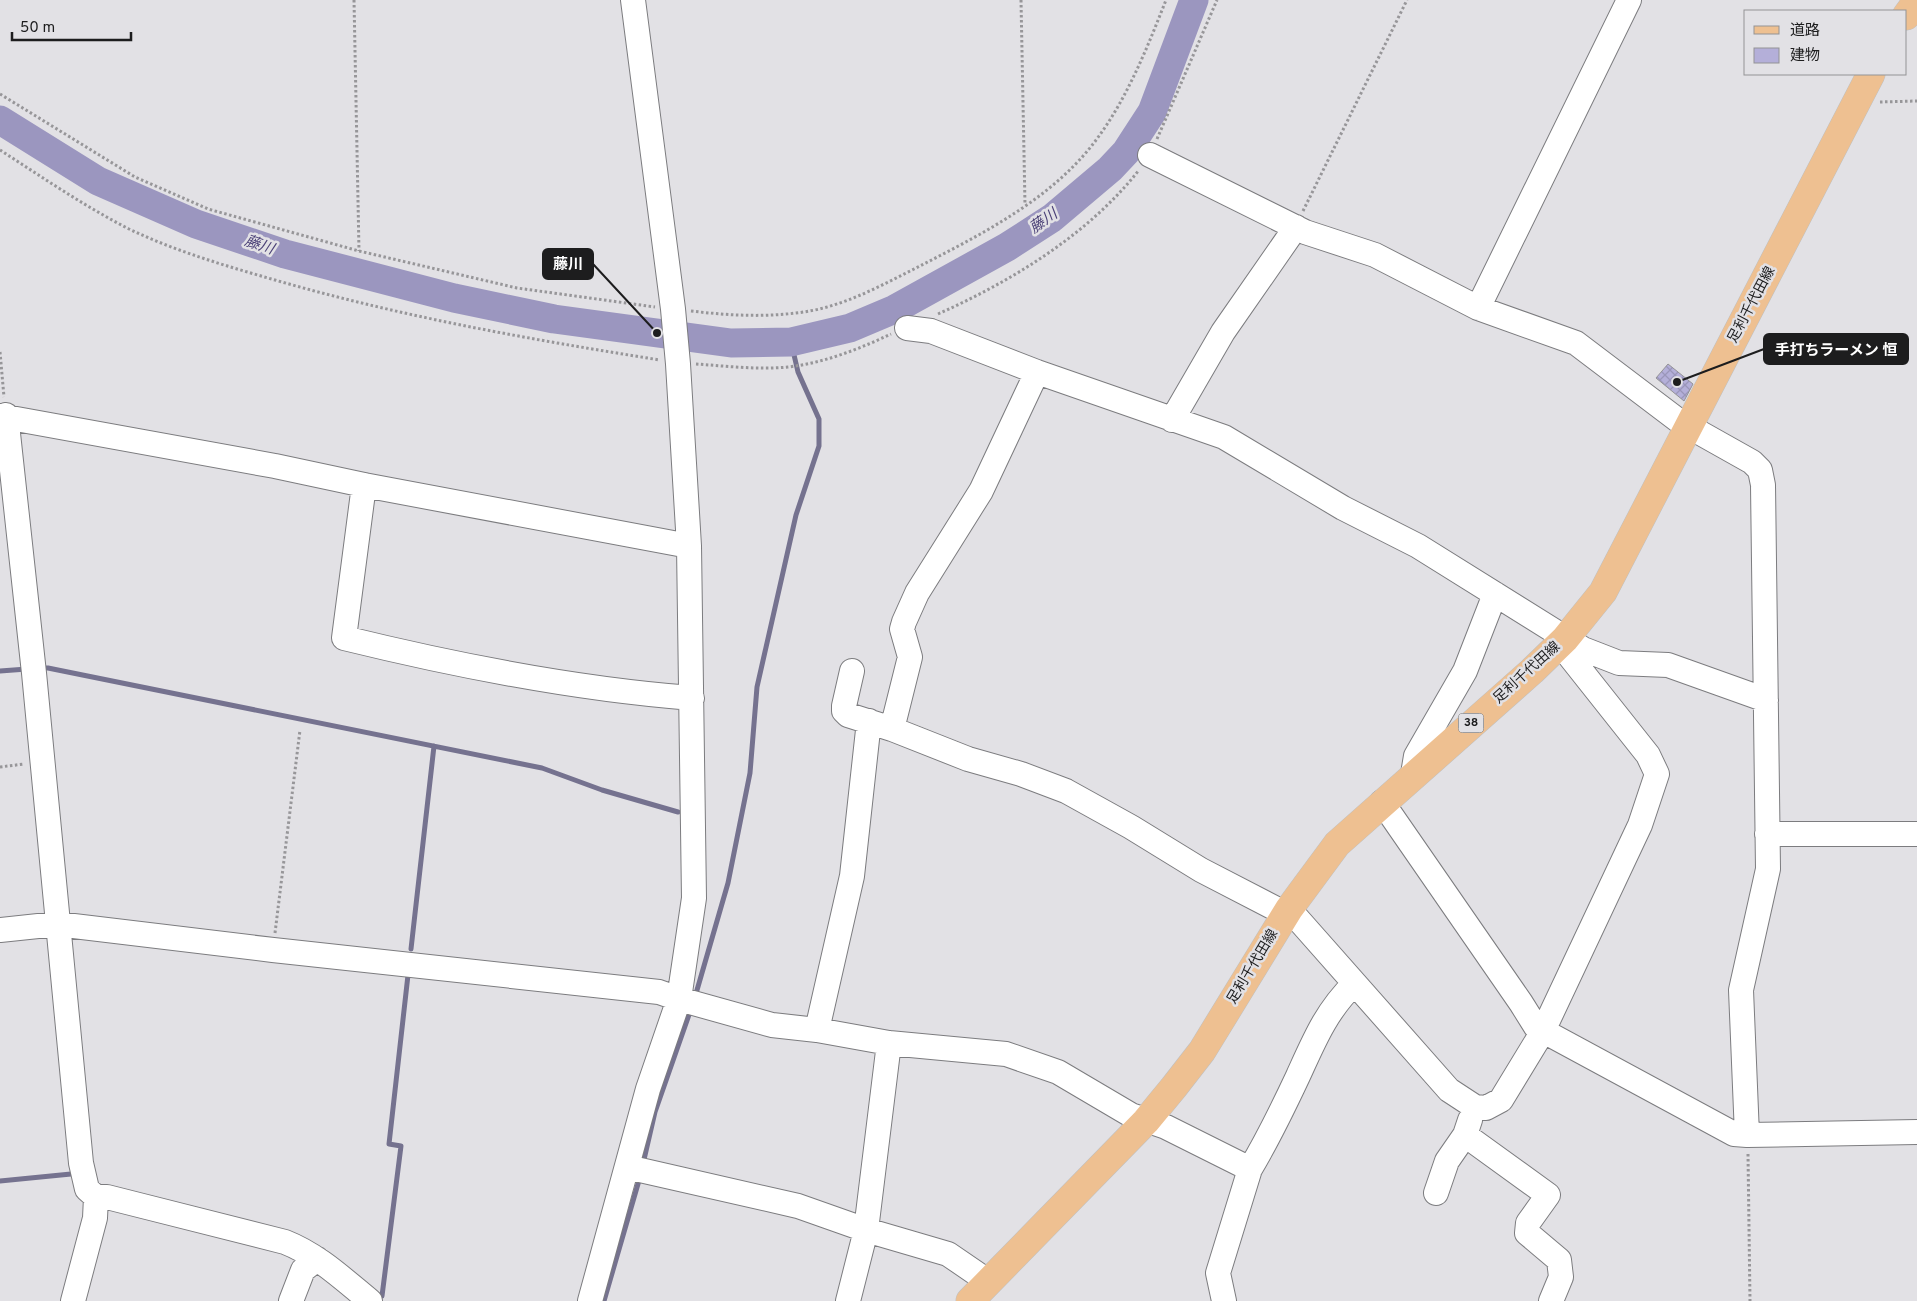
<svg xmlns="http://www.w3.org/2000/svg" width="1917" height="1301" font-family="Overpass,'Noto Sans JP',sans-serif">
<defs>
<pattern id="building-cross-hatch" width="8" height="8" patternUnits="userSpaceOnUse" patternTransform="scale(1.25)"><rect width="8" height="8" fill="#b4afd9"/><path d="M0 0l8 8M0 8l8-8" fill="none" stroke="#9a96ba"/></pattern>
</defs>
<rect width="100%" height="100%" fill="#e2e1e5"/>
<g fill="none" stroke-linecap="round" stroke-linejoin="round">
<!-- stream -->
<path stroke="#75728f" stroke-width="5" d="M41,668H48L542,768L602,790L678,812
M0,671L27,669
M411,949L434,746
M695,997L728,883L750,773L757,687L796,515L819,446V419L798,372L791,342
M643,1164L655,1112L691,1009
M0,1181L71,1174
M382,1296L401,1146L389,1144L408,975
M604,1301L640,1177"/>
<!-- river -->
<path stroke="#9b96bf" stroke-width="29" d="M0,120L98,181L196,224L285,254L454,298L554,319L731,343L791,342L850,328L895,309L1007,247L1052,218L1110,169L1126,152L1152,112L1194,0"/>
</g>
<!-- building -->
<path fill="url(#building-cross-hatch)" stroke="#949396" d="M1668,364L1693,384L1684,401L1656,378Z"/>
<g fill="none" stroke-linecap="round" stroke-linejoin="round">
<!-- minor casing -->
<g stroke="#7c7c7f" stroke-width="26">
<path id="minor" d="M1150,155L1305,232L1375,255L1478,308L1576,343L1679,421L1752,462L1760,470L1763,485L1768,869L1741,990L1747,1135
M1478,308L1629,0
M907,328L931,331L1037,372L1224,437L1343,508L1418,546L1583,649L1619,663L1668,665L1766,700
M6,415L34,673L81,1163L87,1189L96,1197H107L285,1242C318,1255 343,1279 370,1301
M0,416L275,466L364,485L689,546
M1172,420L1223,332L1296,227
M364,485L344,638C458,666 575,689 692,698
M852,671L844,706V711L848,715L892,729L968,759L1021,774L1066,791L1131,827L1201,870L1286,914
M892,729L910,657L902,629L904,622L917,593L981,491L1037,372
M1413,774L1416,756L1465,671L1495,594
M1382,802L1521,1003L1536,1027L1734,1134L1747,1135L1917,1132
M1767,834H1917
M1289,909L1449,1090L1475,1107L1486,1108L1501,1100L1543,1031L1640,825L1657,774L1648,755L1560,644
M0,930L57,924L273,950L659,992L679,999L772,1025L817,1030L889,1043L1006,1054L1058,1072L1131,1115L1166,1127L1250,1169L1218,1273L1224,1301
M817,1030L852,876L869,721
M1465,1135L1548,1195L1528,1223L1527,1233L1559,1260L1561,1277L1551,1301
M627,1167L798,1206L866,1230L948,1254L989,1282
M1250,1169C1268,1139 1283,1108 1298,1076C1314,1041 1326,1011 1354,984
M1436,1193L1447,1161L1465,1135L1470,1120
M73,1301L95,1218L96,1197
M291,1301L303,1270L317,1259
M590,1301L648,1089L679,999L694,898L689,546L678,364L673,309L633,0
M848,1301L866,1230L889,1043"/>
</g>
<!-- major casing -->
<g stroke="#c0c0c0" stroke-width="29">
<path id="major" d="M1906,16L1917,1
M970,1301L1146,1121L1174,1087L1202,1051L1289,909L1337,844L1532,671L1565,639L1603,592L1871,74"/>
</g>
<!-- path -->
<path stroke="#979699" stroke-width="3" stroke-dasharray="2.5 2.5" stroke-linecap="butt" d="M354,0L359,251
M1021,0L1025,205
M0,94L135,177L208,209L359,251L517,288L655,307
M1880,102L1917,101
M1157,139L1217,0
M0,150C42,177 84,206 129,229C175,251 226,266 275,280C403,317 528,339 660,360
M1303,211L1407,0
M691,311C733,316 774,318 815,310C852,302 884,284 916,268C982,234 1055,198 1099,136C1128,96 1148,46 1166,0
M938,314C1012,281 1089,234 1139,170
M0,352L4,397
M696,364C726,366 758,370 788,367C824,363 859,349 891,334
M0,767L24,764
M275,933L300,730
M1748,1154L1750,1301"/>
<!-- minor -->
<use href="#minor" stroke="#fff" stroke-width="24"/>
<!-- major -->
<use href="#major" stroke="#eec091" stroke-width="28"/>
</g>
<g text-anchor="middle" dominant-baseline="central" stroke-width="5" stroke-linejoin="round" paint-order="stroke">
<!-- shield labels -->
<rect fill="#e2e1e5" stroke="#58585a" stroke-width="1" x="1458.5" y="713.5" width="25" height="19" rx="4"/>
<g font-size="12" font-weight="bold" fill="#1d1d1e">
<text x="1471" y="723">38</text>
</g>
<!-- street labels -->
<g font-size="14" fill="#1d1d1e" stroke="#e2e1e5">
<text transform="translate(1752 305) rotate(-62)">足利千代田線</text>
<text transform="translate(1527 673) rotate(-42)">足利千代田線</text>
<text transform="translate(1253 967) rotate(-59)">足利千代田線</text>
</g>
<!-- water labels -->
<g font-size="15" font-style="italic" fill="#4b4177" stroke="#e2e1e5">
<text transform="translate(1044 222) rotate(-35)">藤川</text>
<text transform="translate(259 246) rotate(19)">藤川</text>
</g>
</g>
<!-- callouts -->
<path fill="none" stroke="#1d1d1e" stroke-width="2" d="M657 333L593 264M1677 382L1764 349"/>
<g fill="#1d1d1e" stroke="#e2e1e5" stroke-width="2">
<circle cx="657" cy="333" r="5"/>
<circle cx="1677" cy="382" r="5"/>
</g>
<g fill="#1d1d1e" stroke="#1d1d1e" stroke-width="2">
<rect x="543" y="249" width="50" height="30" rx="5"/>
<rect x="1764" y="334" width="144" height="30" rx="5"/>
</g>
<g font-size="15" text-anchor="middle" font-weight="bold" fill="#fff">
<text x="568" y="269">藤川</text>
<text x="1836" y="355">手打ちラーメン 恒</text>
</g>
<!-- legend -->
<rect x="1744" y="10" width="162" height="65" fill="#e2e1e5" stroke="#939395"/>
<rect x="1754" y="26" width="25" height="8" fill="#eec091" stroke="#939395"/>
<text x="1790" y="35" font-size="15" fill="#1d1d1e">道路</text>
<rect x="1754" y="48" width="25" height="15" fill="#b4afd9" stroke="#939395"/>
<text x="1790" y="60" font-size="15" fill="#1d1d1e">建物</text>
<!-- scale -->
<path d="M12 32v8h119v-8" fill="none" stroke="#1d1d1e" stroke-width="2.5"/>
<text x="20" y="32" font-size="15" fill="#1d1d1e" stroke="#e2e1e5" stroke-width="4" paint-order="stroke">50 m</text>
</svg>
